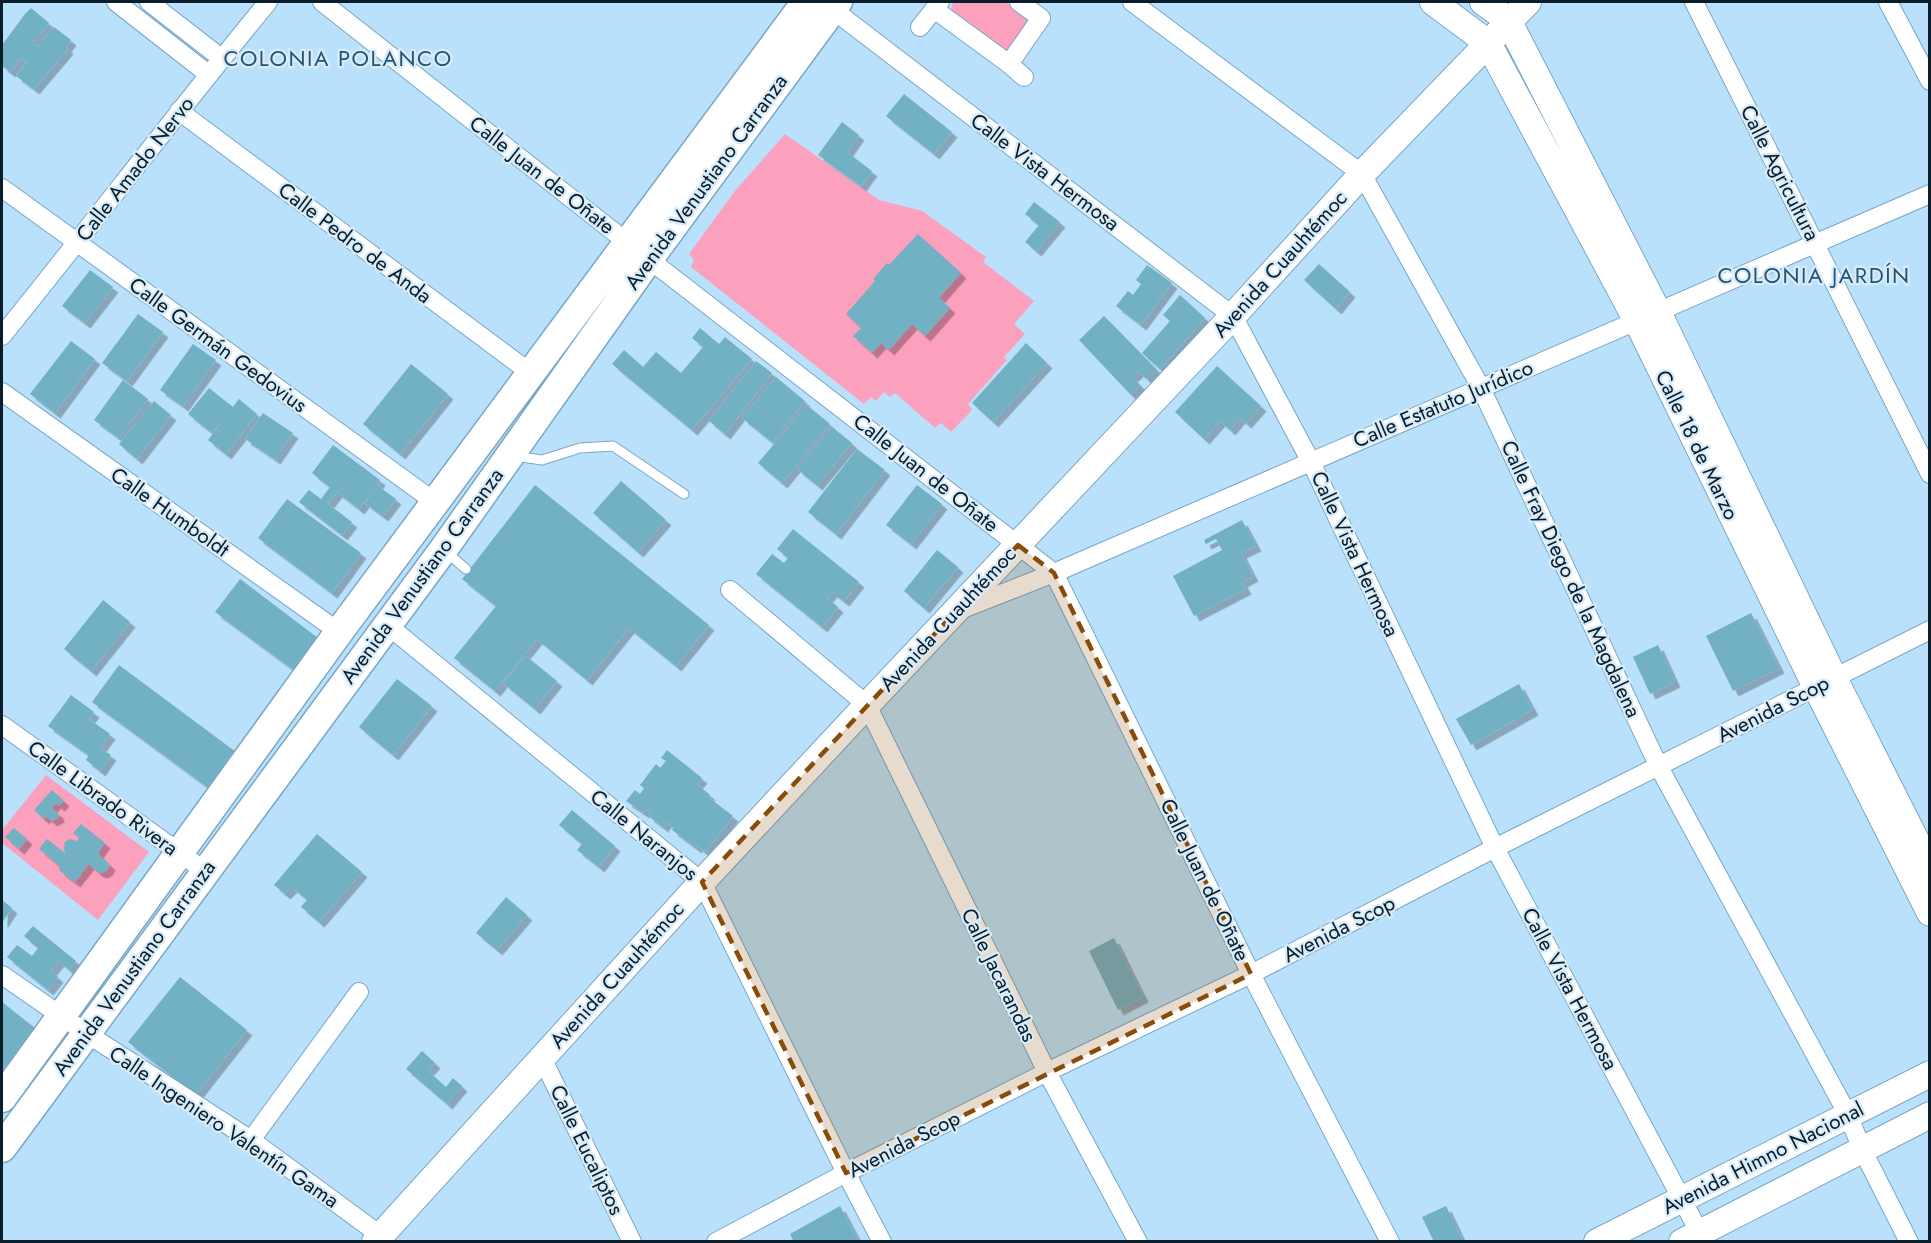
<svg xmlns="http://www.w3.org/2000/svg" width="1931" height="1243" font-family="Jost,sans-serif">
<defs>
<filter id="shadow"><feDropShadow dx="5.5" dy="5.5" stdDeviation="0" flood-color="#0004"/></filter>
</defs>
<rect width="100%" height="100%" fill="#bae1fc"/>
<!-- green -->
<path fill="#fba0bd" d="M953,2H1006L1029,20L1011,49L1003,52L951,11Z
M785,134L879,200L922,211L986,257L983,262L1034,301L1014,324L1025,334L1004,357L1007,360L968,404L972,410L951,432L941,423L935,428L895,393L890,397L884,392L876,401L871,397L864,404L691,267L694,260L689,254L735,191Z
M46,775L149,852L98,920L2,843V830Z"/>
<!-- building -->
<path fill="#72b0c3" filter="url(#shadow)" d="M31,8L49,23L33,43L38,47L54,27L71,40L66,47L68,49L34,89L16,76L27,62L21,58L10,72L2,66V45L25,14Z
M904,94L952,132L934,154L886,116Z
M842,122L859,135L847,152L872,171L861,186L818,155Z
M1034,202L1060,222L1036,251L1025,242L1039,225L1025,214Z
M918,234L961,273L939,298L950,308L925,336L912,324L889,350L881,343L872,353L853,336L861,328L846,314L875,281L873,279L887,263L889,265Z
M1319,264L1350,292L1336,309L1304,280Z
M1147,265L1172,283L1141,325L1116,306L1128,291L1133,295L1141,284L1136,280Z
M90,270L113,287L85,323L62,306Z
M1180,295L1205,318L1160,369L1142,353L1170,321L1163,315Z
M138,314L163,332L127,381L102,363Z
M1104,316L1156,369L1146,379L1139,371L1132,377L1140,385L1131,395L1079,340Z
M700,328L719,344L725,337L752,359L692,430L612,364L624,350L643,367L656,352L681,373L703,347L692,338Z
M71,341L95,359L55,413L30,394Z
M1026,343L1047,363L993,422L972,403Z
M193,344L216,360L183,406L160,390Z
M756,361L772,373L725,434L709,421Z
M411,364L448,394L400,454L363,424Z
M1217,366L1261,406L1246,423L1240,418L1230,430L1220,421L1204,439L1175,412Z
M776,377L805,401L772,442L742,418Z
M123,380L148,399L119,438L94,420Z
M209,388L233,407L239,399L257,414L226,454L208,440L227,415L212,433L188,414Z
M154,401L171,415L137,459L119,444Z
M807,405L830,424L782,483L758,463Z
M263,413L293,433L275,459L245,439Z
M832,427L852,443L817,485L797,469Z
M333,445L380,480L377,485L396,499L383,516L365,503L376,487L359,509L337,492L328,504L352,522L342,535L299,502L309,490L321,499L330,487L312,473Z
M857,449L885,470L836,534L808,512Z
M621,481L666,520L638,552L593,513Z
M535,485L709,625L676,666L629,628L587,680L537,639L495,691L454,658L496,606L462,579Z
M917,485L942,504L911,544L886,525Z
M287,499L361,553L332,593L258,538Z
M1242,520L1256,546L1241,553L1253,576L1242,582L1246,589L1194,616L1173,576L1222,550L1216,539L1206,544L1204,540Z
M793,529L859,582L844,601L832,592L827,598L838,607L822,627L756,574L772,554L784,563L788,558L777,549Z
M937,550L958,567L924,608L904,591Z
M240,579L318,638L294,670L215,612Z
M103,600L130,622L91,671L64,649Z
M1751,613L1779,668L1733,691L1706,636Z
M1658,645L1675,682L1650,694L1633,657Z
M526,656L557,681L535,709L503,683Z
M119,665L236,752L209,788L92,702Z
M397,679L432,706L393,755L359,727Z
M1519,684L1533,710L1471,745L1456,719Z
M71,695L94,712L89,719L110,734L100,748L111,755L100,771L86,760L89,755L48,726Z
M667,750L702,778L697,784L710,795L708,797L733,816L705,852L697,846L696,848L672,830L674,828L666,822L663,827L648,816L651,812L647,809L644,813L626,801L635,790L640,794L644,788L640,785L656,764L660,768L666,761L661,758Z
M52,790L64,801L59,806L56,803L51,808L58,813L59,817L52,821L46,816L44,819L34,810Z
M572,810L615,846L599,867L577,850L582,844L559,825Z
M81,824L105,843L98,853L110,865L107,870L103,873L98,872L89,864L75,882L59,870L60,866L39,849L47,839L65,853L64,848L65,842L70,839L77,841L79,838L73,833Z
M14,828L27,839L19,849L5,837Z
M317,834L362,872L319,922L301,907L307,900L292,887L285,894L274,885Z
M506,897L527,915L497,950L476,933Z
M2,900L12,908L2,923Z
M33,926L76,961L69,970L59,961L51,971L58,977L48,990L7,957L17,945L32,956L38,948L24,936Z
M1114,938L1143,997L1118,1010L1089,951Z
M180,977L247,1030L196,1095L128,1042Z
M2,1002L35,1028L2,1071Z
M422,1051L435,1063L428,1071L446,1087L453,1078L462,1086L447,1104L406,1069Z
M840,1206L859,1242H794L790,1234Z
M1446,1206L1463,1242H1434L1422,1217Z"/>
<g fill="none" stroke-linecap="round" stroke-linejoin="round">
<!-- lane casing -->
<g stroke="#78a7c8" stroke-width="11">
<path id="lane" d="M515,456L542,460L580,448L613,446L684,494
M445,551L466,569"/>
</g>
<!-- street casing -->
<g stroke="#78a7c8" stroke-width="20">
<path id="street" d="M116,2L208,74
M149,2L221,58
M322,2L628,243L1054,573L1251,974L1390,1242
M1132,2L1362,174L1481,388L1659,767L1848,1115L1862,1149L1909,1242
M1694,2L1930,474
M1888,2L1930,81
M832,9L1233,316L1311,462L1495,848L1704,1241
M934,9L1009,64L1024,77
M920,27L940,2
M1009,64L1041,18L1019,2
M179,111L532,374
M2,188L435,502
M2,336C92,225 177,112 268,2
M2,392L339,632
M730,590L867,705L1047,1072L1138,1242
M960,610L1054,573L1930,194
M386,624L702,882L846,1173L882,1242
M2,725L205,871
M2,975L86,1033L251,1140L380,1235L383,1242
M542,1058L632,1242
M251,1140L359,992
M716,1242L846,1173L1047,1072L1251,974L1495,848L1930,630"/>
</g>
<!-- secondary casing -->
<g stroke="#78a7c8" stroke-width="28">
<path id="secondary" d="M1433,2L1488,43L1637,321L1816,687L1930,913
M1483,2L1508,20L1658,312L1834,678L1930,868
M375,1242L702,882L867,705L1233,316L1362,174L1528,2
M1597,1242L1930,1074
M1682,1242L1930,1115"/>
</g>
<!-- primary casing -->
<g stroke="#78a7c8" stroke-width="31">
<path id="primary" d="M2,1098L339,632L806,2
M2,1148L443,550L649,259L838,2"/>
</g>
<!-- lane -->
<use href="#lane" stroke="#fff" stroke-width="9"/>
<!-- street -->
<use href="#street" stroke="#fff" stroke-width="18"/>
<!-- secondary -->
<use href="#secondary" stroke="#fff" stroke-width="26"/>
<!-- primary -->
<use href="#primary" stroke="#fff" stroke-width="28"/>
</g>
<!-- marked area -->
<path fill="#884b09" fill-opacity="0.2" stroke="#884b09" stroke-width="4.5" stroke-dasharray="12 8" stroke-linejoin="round" d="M1018,545L1054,573L1251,974L846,1173L702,882Z"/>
<g text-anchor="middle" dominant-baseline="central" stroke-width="4.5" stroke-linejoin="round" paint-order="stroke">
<!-- street labels -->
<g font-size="21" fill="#0a1d2a" stroke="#d8ebf9">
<text transform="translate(135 169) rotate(-52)">Calle Amado Nervo</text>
<text transform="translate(1045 172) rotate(37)">Calle Vista Hermosa</text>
<text transform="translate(1780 173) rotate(63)">Calle Agricultura</text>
<text transform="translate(542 175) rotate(38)">Calle Juan de Oñate</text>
<text transform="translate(706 182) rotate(-54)">Avenida Venustiano Carranza</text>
<text transform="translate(355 243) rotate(37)">Calle Pedro de Anda</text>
<text transform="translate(1280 264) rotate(-48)">Avenida Cuauhtémoc</text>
<text transform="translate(218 345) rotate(36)">Calle Germán Gedovius</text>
<text transform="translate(1443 404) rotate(-23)">Calle Estatuto Jurídico</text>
<text transform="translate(1697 445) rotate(64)">Calle 18 de Marzo</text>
<text transform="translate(926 473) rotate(38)">Calle Juan de Oñate</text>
<text transform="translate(170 512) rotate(35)">Calle Humboldt</text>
<text transform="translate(1355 554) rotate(65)">Calle Vista Hermosa</text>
<text transform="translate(422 576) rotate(-54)">Avenida Venustiano Carranza</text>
<text transform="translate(1571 579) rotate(65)">Calle Fray Diego de la Magdalena</text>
<text transform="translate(948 619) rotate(-47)">Avenida Cuauhtémoc</text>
<text transform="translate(1773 709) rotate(-27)">Avenida Scop</text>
<text transform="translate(103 798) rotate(36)">Calle Librado Rivera</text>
<text transform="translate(644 835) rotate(39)">Calle Naranjos</text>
<text transform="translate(1205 880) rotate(64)">Calle Juan de Oñate</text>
<text transform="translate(1339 929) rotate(-27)">Avenida Scop</text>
<text transform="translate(134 968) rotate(-54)">Avenida Venustiano Carranza</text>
<text transform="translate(617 975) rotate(-48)">Avenida Cuauhtémoc</text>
<text transform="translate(999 975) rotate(64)">Calle Jacarandas</text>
<text transform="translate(1570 989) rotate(62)">Calle Vista Hermosa</text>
<text transform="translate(224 1127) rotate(34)">Calle Ingeniero Valentín Gama</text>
<text transform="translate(904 1144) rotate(-27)">Avenida Scop</text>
<text transform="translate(587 1150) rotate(64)">Calle Eucaliptos</text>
<text transform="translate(1763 1158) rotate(-27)">Avenida Himno Nacional</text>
</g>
<!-- neighbourhood labels -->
<g font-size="22" letter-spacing="1.5" fill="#265371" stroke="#d8ebf9">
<text x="338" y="58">COLONIA POLANCO</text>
<text x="1814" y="275">COLONIA JARDÍN</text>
</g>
</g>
<!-- border -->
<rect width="1931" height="1243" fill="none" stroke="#0a1d2a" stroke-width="6"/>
</svg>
